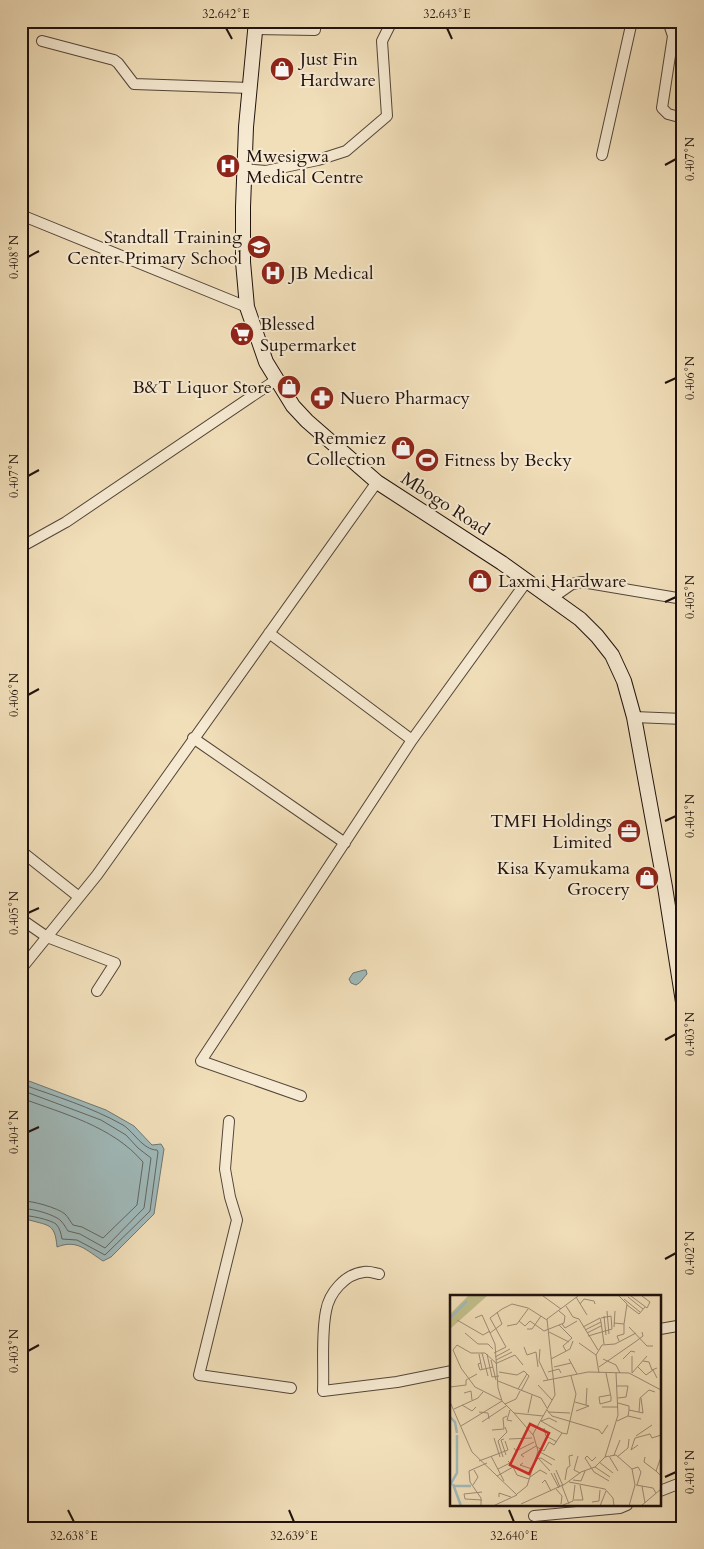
<svg xmlns="http://www.w3.org/2000/svg" width="704" height="1549" font-family="Cardo,serif">
<rect width="100%" height="100%" fill="#f1dfba"/>
<filter id="stains"><feTurbulence type="fractalNoise" baseFrequency=".004" numOctaves="4"/><feColorMatrix values="0 0 0 0 .2 0 0 0 0 .09 0 0 0 0 .02 0 0 0 .5 -.17"/></filter>
<radialGradient id="worn" r=".72"><stop offset=".6" stop-color="#630" stop-opacity="0"/><stop offset="1" stop-color="#630" stop-opacity=".3"/></radialGradient>
<!-- water -->
<path fill="#a0babb" stroke="#6d7775" d="M364,970H366L367,974C363,978 361,983 356,985L351,983L349,979L353,973Z
M21,1078L106,1110L134,1126L152,1145L161,1144L164,1149L154,1214L111,1257L103,1261C86,1250 77,1239 57,1247C55,1222 48,1226 26,1219L21,1221Z"/>
<g fill="none" stroke-linecap="round" stroke-linejoin="round">
<!-- shore -->
<path stroke="#606664" stroke-width="1" d="M21,1084C55,1096 91,1107 123,1125C134,1132 143,1150 157,1150L158,1152L150,1211L105,1255L77,1240L62,1239C61,1234 60,1228 56,1224C51,1220 27,1214 21,1216
M21,1090L101,1120L126,1135L138,1148L151,1158L144,1208L105,1248L80,1234L68,1231C66,1228 64,1224 61,1221C56,1215 29,1207 21,1209
M21,1098C64,1114 112,1126 143,1162L137,1205L103,1238L82,1227L73,1225C70,1221 68,1217 65,1214C58,1208 31,1200 21,1201"/>
<!-- minor casing -->
<g stroke="#544538" stroke-width="12">
<path id="minor" d="M668,21L673,36L662,108L668,114L683,118
M255,29L315,30V21
M42,41L114,60L118,63L134,84L250,88
M602,155L632,21
M244,169L266,171L318,160L346,151L387,116L382,41L392,21
M21,215L247,307
M21,547L66,522L276,380
M552,598L572,584L582,582L683,599
M269,633L412,740
M634,717L683,719
M193,738L345,843
M21,851L79,897
M21,919L47,937L115,963L97,991
M21,969L97,875L377,482
M301,1096L201,1061L412,740L527,581
M229,1121L225,1169L230,1197L237,1220L199,1375L291,1388
M379,1274C374,1273 369,1271 364,1272C345,1274 329,1293 326,1311C321,1336 324,1366 323,1391L397,1382L452,1371
M660,1329L683,1325
M660,1491L683,1482
M534,1516L620,1508L627,1505"/>
</g>
<!-- secondary casing -->
<g stroke="#20120d" stroke-width="16">
<path id="secondary" d="M256,21L246,127L243,207V262L247,307L266,362L293,406L307,421L377,482L502,563L580,619L597,636L612,655L624,681L634,717L665,887L683,1002"/>
</g>
<!-- minor -->
<use href="#minor" stroke="#f6ead2" stroke-width="10"/>
<!-- secondary -->
<use href="#secondary" stroke="#f6ead2" stroke-width="14"/>
</g>
<!-- ticks -->
<path fill="none" stroke="#20120d" stroke-width="2" d="M226,28L232,39M447,28L452,39M665,165L676,159M28,257L39,251M665,383L676,378M28,476L39,470M665,602L676,597M28,695L39,689M665,821L676,816M28,913L39,908M665,1040L676,1034M28,1132L39,1127M665,1259L676,1253M28,1351L39,1345M665,1477L676,1472M68,1510L74,1522M289,1510L294,1522M509,1510L514,1522"/>
<!-- icons -->
<defs>
<g id="shop-disc" transform="scale(1.25)"><circle r="9.5" fill="#8f2418" stroke="#f6ead2"/><path d="M-5-2.5h2.3a2.7 3.5 0 0 1 5.4 0H5L5.5 6h-11ZM-1.5-2.5h3a1.5 2.3 0 0 0-3 0Z" fill="#fff"/></g>
<g id="hospital-disc" transform="scale(1.25)"><circle r="9.5" fill="#8f2418" stroke="#f6ead2"/><path d="M-5-5h3v3.5h4V-5h3V5h-3V1.5h-4V5h-3Z" fill="#fff"/></g>
<g id="school-disc" transform="scale(1.25)"><circle r="9.5" fill="#8f2418" stroke="#f6ead2"/><path d="M0-5L7-2L0 1L-7-2ZM-4 1L0 2.5L4 1V4Q0 6-4 4Z" fill="#fff"/></g>
<g id="supermarket-disc" transform="scale(1.25)"><circle r="9.5" fill="#8f2418" stroke="#f6ead2"/><path d="M-6-5.5h2.5l.6 2H6L4.5 2H-2.5L-4.4-4H-6ZM-1.5 3.2a1.3 1.3 0 1 0 .1 0ZM3 3.2a1.3 1.3 0 1 0 .1 0Z" fill="#fff"/></g>
<g id="pharmacy-disc" transform="scale(1.25)"><circle r="9.5" fill="#8f2418" stroke="#f6ead2"/><path d="M-2-6h4v4h4v4h-4v4h-4v-4h-4v-4h4Z" fill="#fff"/></g>
<g id="stadium-disc" transform="scale(1.25)"><circle r="9.5" fill="#8f2418" stroke="#f6ead2"/><path d="M0-5a6.5 5 0 1 0 0 10a6.5 5 0 1 0 0-10ZM-3.5-1.8h7v3.6h-7Z" fill="#fff"/></g>
<g id="office-disc" transform="scale(1.25)"><circle r="9.5" fill="#8f2418" stroke="#f6ead2"/><path d="M-6-3h4V-5.5h4V-3h4V5H-6ZM-1-4.5V-3h2v-1.5ZM-6 0V1H6V0Z" fill="#fff"/></g>
</defs>
<g fill-rule="evenodd">
<use href="#shop-disc" x="282" y="69"/>
<use href="#hospital-disc" x="228" y="166"/>
<use href="#school-disc" x="259" y="247"/>
<use href="#hospital-disc" x="273" y="273"/>
<use href="#supermarket-disc" x="242" y="334"/>
<use href="#shop-disc" x="289" y="387"/>
<use href="#pharmacy-disc" x="322" y="398"/>
<use href="#shop-disc" x="403" y="448"/>
<use href="#stadium-disc" x="427" y="460"/>
<use href="#shop-disc" x="480" y="581"/>
<use href="#office-disc" x="629" y="831"/>
<use href="#shop-disc" x="647" y="878"/>
</g>
<g text-anchor="middle" dominant-baseline="central" stroke-width="4" stroke-linejoin="round" paint-order="stroke">
<!-- poi labels -->
<g font-size="18" fill="#20120d" stroke="#f6ead2" text-anchor="start">
<text x="300" y="59">Just Fin<tspan x="300" dy="21">Hardware</tspan></text>
<text x="246" y="156">Mwesigwa<tspan x="246" dy="21">Medical Centre</tspan></text>
<text x="242" y="237" text-anchor="end">Standtall Training<tspan x="242" dy="21">Center Primary School</tspan></text>
<text x="290" y="273">JB Medical</text>
<text x="260" y="324">Blessed<tspan x="260" dy="21">Supermarket</tspan></text>
<text x="272" y="387" text-anchor="end">B&amp;T Liquor Store</text>
<text x="340" y="398">Nuero Pharmacy</text>
<text x="386" y="438" text-anchor="end">Remmiez<tspan x="386" dy="21">Collection</tspan></text>
<text x="444" y="460">Fitness by Becky</text>
<text x="498" y="581">Laxmi Hardware</text>
<text x="612" y="821" text-anchor="end">TMFI Holdings<tspan x="612" dy="21">Limited</tspan></text>
<text x="630" y="868" text-anchor="end">Kisa Kyamukama<tspan x="630" dy="21">Grocery</tspan></text>
</g>
<!-- street labels -->
<g font-size="18" fill="#20120d" stroke="#f6ead2">
<text transform="translate(445 504) rotate(33)">Mbogo Road</text>
</g>
</g>
<!-- overview -->
<g transform="translate(450 1295)">
<rect width="211" height="211" fill="#f1dfba"/>
<path d="M18,1H37L0,34V19Z" fill="#c2bf8a"/>
<path fill="none" stroke="#a0babb" stroke-width="2.5" d="M0,23L17,6M0,122L5,127L7,138M3,189L11,211M0,190L7,178V140M4,191H21"/>
<path fill="none" stroke="#9d8d75" stroke-width="1" d="M93,1L111,14M181,1L197,13L200,7L192,1M126,2L137,20M178,2L193,14M174,4L190,17M130,9L134,4L144,6L145,9M177,10L189,19L195,12M116,11L123,22L129,24L148,55M157,16L159,39M154,21L156,40M25,23L32,20L45,49L48,93L52,106L64,118L93,121M7,25L33,40L40,36M69,26L75,31L80,26L94,36L114,28L115,21L109,16M151,27L154,49M164,28L174,29L177,9L169,1M112,29L115,33L127,26M109,30L122,43L113,51L116,56M57,31L67,29L78,14M133,32L150,23L151,27M164,32L165,16M179,32L197,51H203M77,34H82L91,21M135,35L151,27M99,37L119,47M15,38L28,49H38L43,54M40,38L52,29L47,17M137,38L151,31M138,41L162,34L161,21L151,23M169,46L167,41L174,39V29M129,48L146,60M74,52L77,60L86,57L88,72M90,54L89,66L98,85M32,58L38,81M44,58L56,52L40,23L52,14L62,9L78,13L97,25M29,59L32,74M37,59L42,82L49,81M182,61V78M45,62L60,54M101,64L120,54L123,46M119,64L127,79M153,64L166,70L170,78M173,64L181,56L185,57M41,65L46,85M46,65L62,57M193,66L199,67L202,75L207,73M31,68L28,69L30,75L43,72M47,68L65,60L73,70M47,69L35,58H21L7,50L3,55L11,73L25,92L51,105M104,72L121,68M149,72L185,47L193,41L192,37M188,72L196,80L203,75L207,83M49,77L67,80L74,76L79,81L71,96M98,77L109,74L111,78M149,78L146,60L152,50L165,49L186,38M156,78L161,102V106L150,109L149,102L160,100M182,78L197,61M48,86L91,103L97,113M93,86L138,77L179,78L211,95M88,90L102,105M167,91H178L176,102L168,103M0,92L16,90V85L27,79M68,94L77,79M14,98L21,96L22,105M0,107L22,157L67,200M125,107L139,111L126,116M168,108L179,111V115M55,109L66,104L70,96M12,110L22,116L26,112M136,110L137,93M152,112H168M4,114L28,103L33,97M60,115L57,125L62,126M97,115L102,121L149,135L152,139L158,130M29,117L38,118L39,124M98,117L120,118M189,117L190,103L199,95L205,97M64,118L83,140M78,118L82,100M178,121L179,115L193,118L191,103M91,126L112,138M91,126L99,123L107,127M167,126L178,121L191,124M32,127L56,111M11,131L52,106M94,133L96,141L107,147M42,135L54,134L53,123L57,121M186,141L202,130M44,143L50,162M54,144L51,145L56,160M59,144L82,143M188,150L181,155L185,143L200,139L202,143L211,140M87,152L94,156L99,147L104,150L112,138L117,139L126,99L121,81M64,153L66,156L84,147M88,156L105,165M164,160L170,145M41,161L54,186M128,161L124,175L130,178M160,161L166,160L182,174L185,190L179,211M53,162L48,146L57,137L55,132M74,162L71,160L86,151M146,162L142,166L137,161L135,163L144,177L159,186M155,162L168,120L166,78M167,162L178,153L179,144M195,162L194,167L206,176M211,162L206,176L211,181M85,164L91,163L102,170M89,164L100,176M29,166L58,155L55,146M149,167L163,178M73,168L70,170L82,174M63,172L67,180L79,184M145,172L160,182M48,174L60,168L58,166M182,174L188,172L191,177L187,190M106,175L113,191M101,178L109,193M104,178L110,192M47,181L63,172M80,182L90,175L97,179M115,185L117,173L120,171L119,161L123,160M123,185L131,186L135,176M119,187L155,194L163,203L164,211M92,188L95,185L101,196M23,190L28,182L24,175M186,190L203,193L206,198M112,191L119,209M192,191L195,208M106,194L112,201L111,209M67,199L77,191L88,156L83,139L105,100L97,24L128,1M49,202V198L61,202M32,205L15,204L14,199L32,197M124,205H133L130,190M142,207L149,206L150,195M71,209L115,189L131,177L145,172L155,162L159,161L168,176M113,210L123,206L125,190M31,211V203L20,187L19,176L37,168M43,211L67,200M150,211L156,196M191,211L211,194"/>
<path fill="#d62828" fill-opacity="0.15" stroke="#d62828" stroke-width="2.5" d="M80,129L99,138L79,179L60,170Z"/>
<rect width="211" height="211" fill="none" stroke="#20120d" stroke-width="2.5"/>
</g>
<!-- margin -->
<rect width="704" height="1549" fill="none" stroke="#f1dfba" stroke-width="55"/>
<rect x="28" y="28" width="648" height="1494" fill="none" stroke="#20120d" stroke-width="2"/>
<g font-size="12" text-anchor="middle" fill="#20120d">
<text x="226" y="18">32.642°E</text>
<text x="447" y="18">32.643°E</text>
<text transform="translate(690 159) rotate(-90)" y="4">0.407°N</text>
<text transform="translate(14 257) rotate(-90)" y="4">0.408°N</text>
<text transform="translate(690 378) rotate(-90)" y="4">0.406°N</text>
<text transform="translate(14 476) rotate(-90)" y="4">0.407°N</text>
<text transform="translate(690 597) rotate(-90)" y="4">0.405°N</text>
<text transform="translate(14 695) rotate(-90)" y="4">0.406°N</text>
<text transform="translate(690 816) rotate(-90)" y="4">0.404°N</text>
<text transform="translate(14 913) rotate(-90)" y="4">0.405°N</text>
<text transform="translate(690 1034) rotate(-90)" y="4">0.403°N</text>
<text transform="translate(14 1132) rotate(-90)" y="4">0.404°N</text>
<text transform="translate(690 1253) rotate(-90)" y="4">0.402°N</text>
<text transform="translate(14 1351) rotate(-90)" y="4">0.403°N</text>
<text transform="translate(690 1472) rotate(-90)" y="4">0.401°N</text>
<text x="74" y="1540">32.638°E</text>
<text x="294" y="1540">32.639°E</text>
<text x="514" y="1540">32.640°E</text>
</g>
<rect width="100%" height="100%" filter="url(#stains)"/>
<rect width="100%" height="100%" fill="url(#worn)"/>
</svg>
